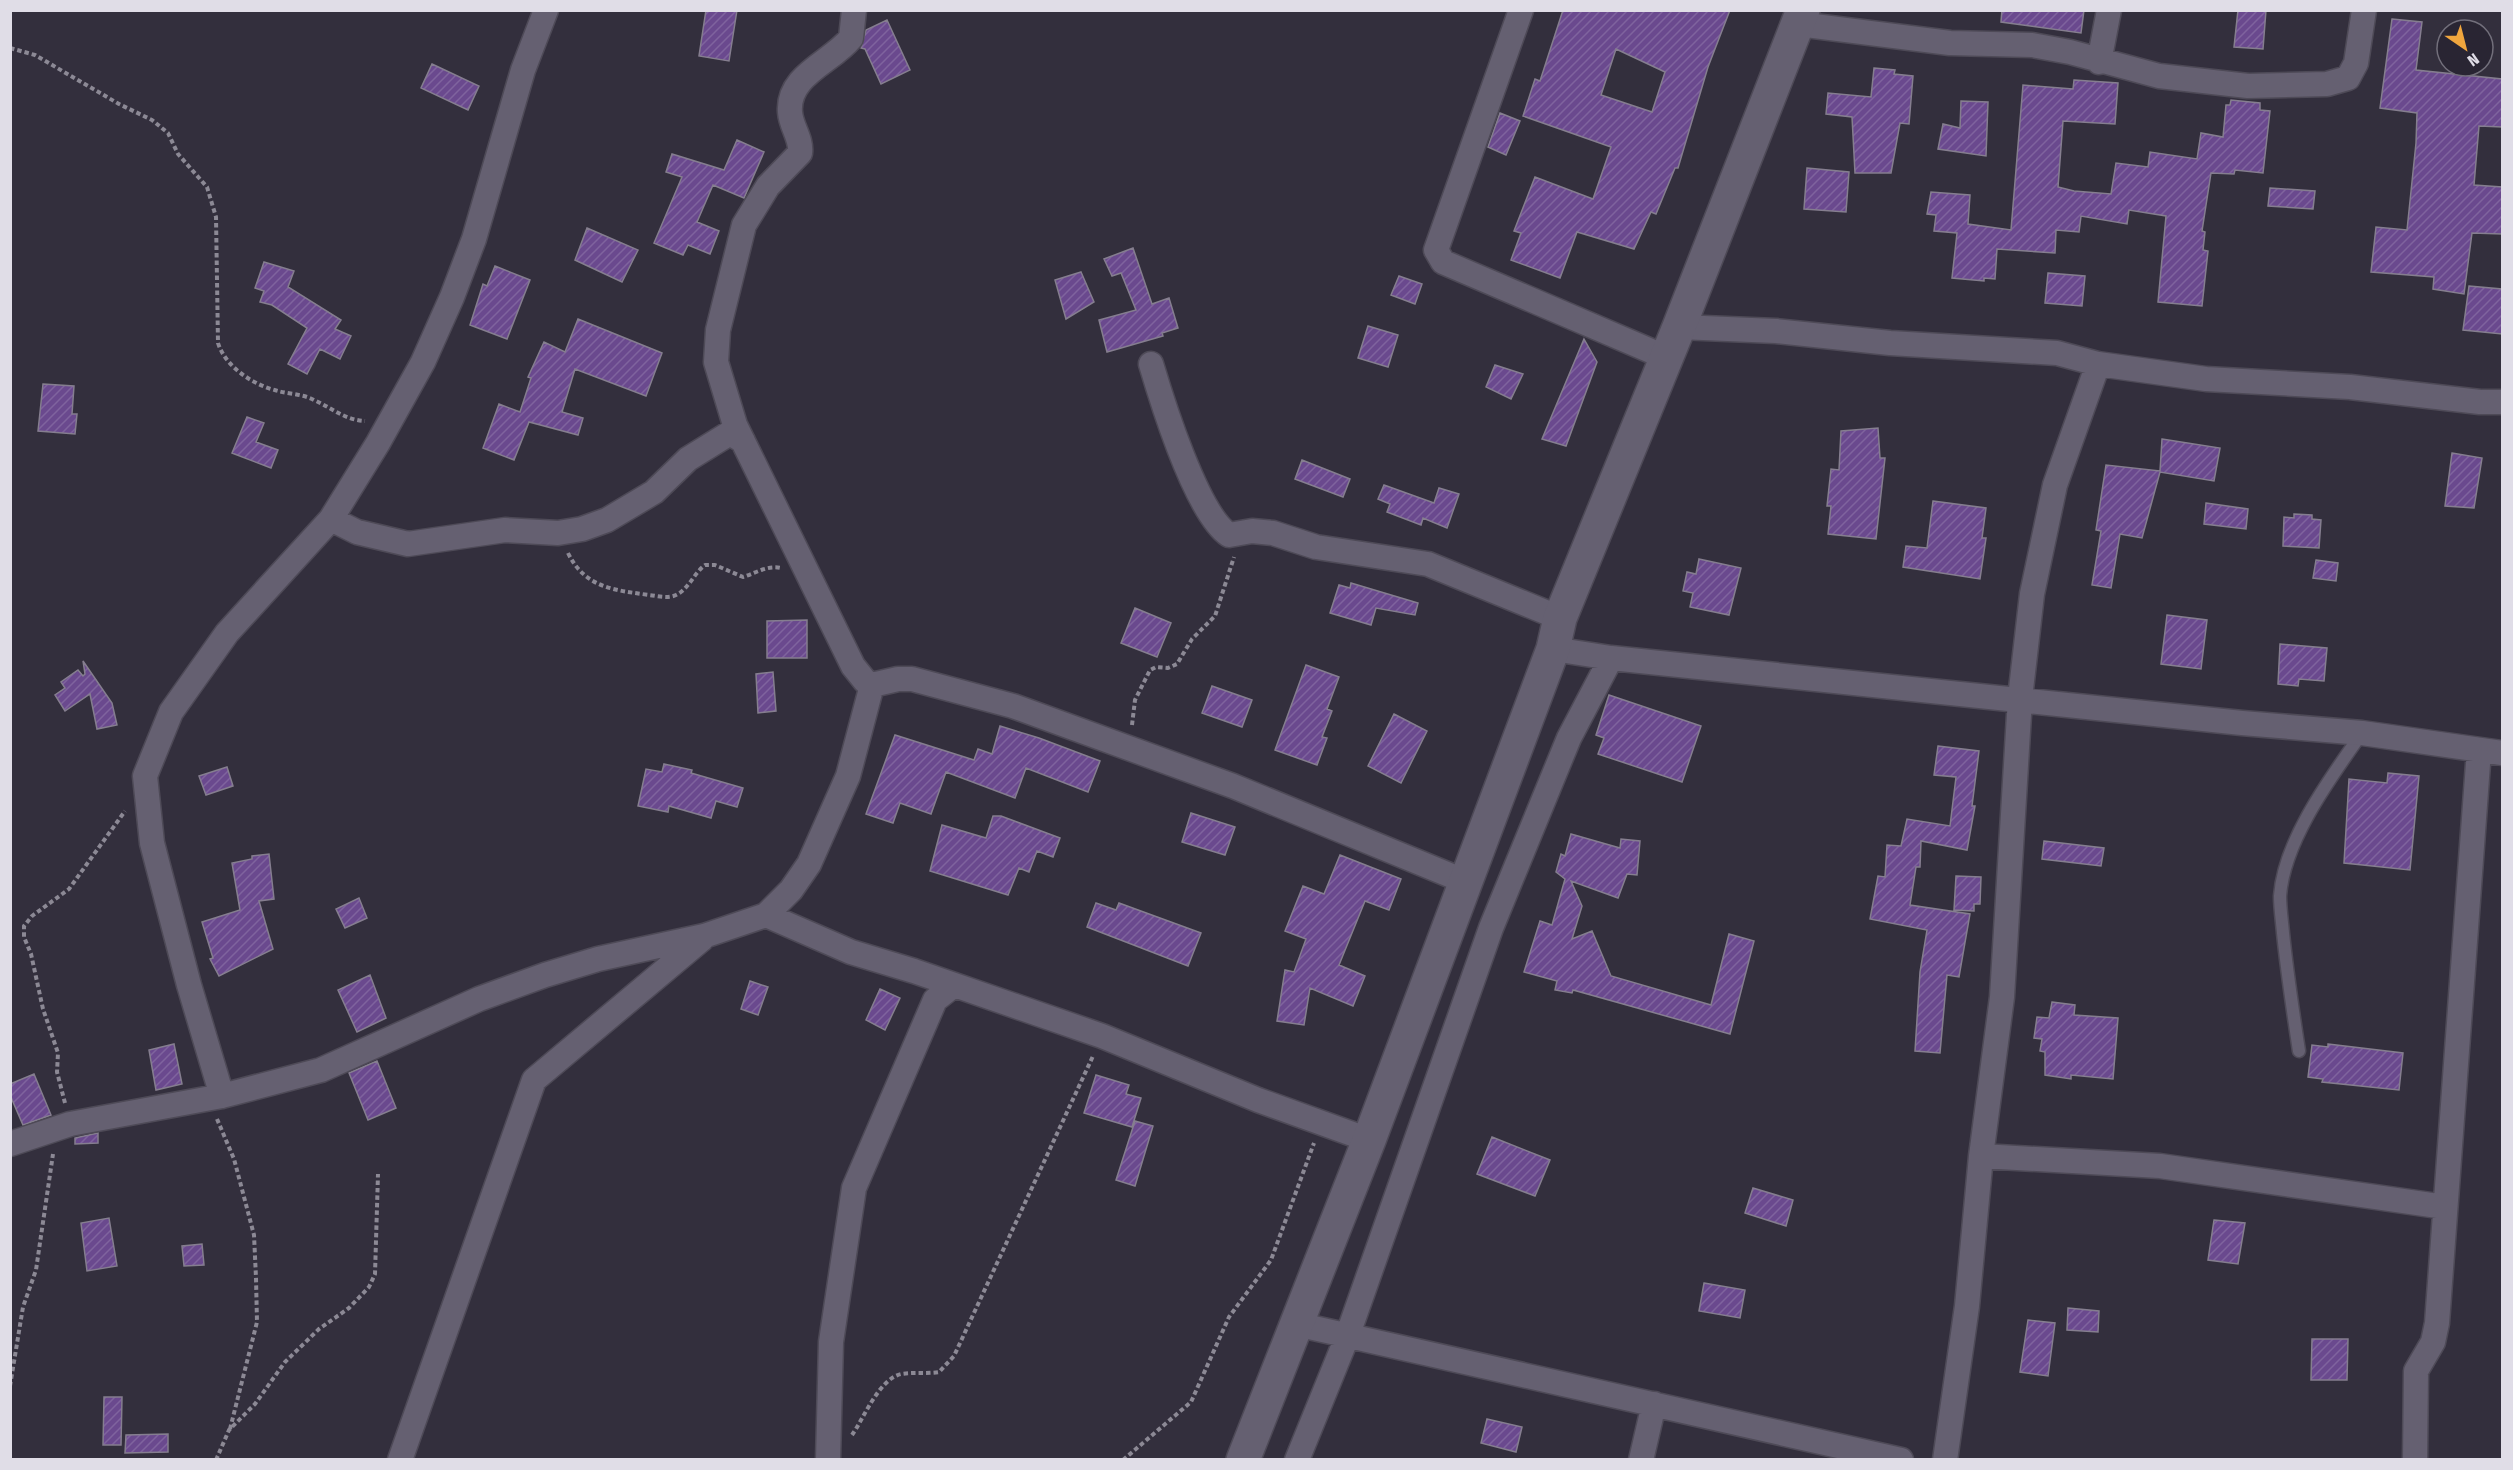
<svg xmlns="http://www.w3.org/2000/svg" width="2513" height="1470" font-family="'Fira Sans Condensed',sans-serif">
<defs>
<pattern id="building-hatch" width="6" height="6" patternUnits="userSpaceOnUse" patternTransform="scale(1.5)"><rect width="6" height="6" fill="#6a498e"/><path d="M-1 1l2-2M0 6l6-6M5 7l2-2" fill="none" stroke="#7f639e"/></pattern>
</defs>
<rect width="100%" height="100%" fill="#332f3d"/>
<!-- building -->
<path fill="url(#building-hatch)" stroke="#857e8f" stroke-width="1.5" fill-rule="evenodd" d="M706,10H737L729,61L699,56Z
M1563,10H1730L1708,67L1678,168H1675L1656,214L1651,212L1634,249L1577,232L1560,278L1511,260L1521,233L1514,231L1535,177L1593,199L1611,147L1523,116L1535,79L1540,81ZM1616,49L1665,72L1652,112L1601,95Z
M2002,10H2084L2081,33L2001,22Z
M2238,10H2266L2263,49L2234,47Z
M2392,19L2422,22L2416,70L2502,79V127L2479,126L2474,185L2502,187V234L2472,233L2464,294L2433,289L2434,277L2371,272L2376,227L2407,230L2416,143L2417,113L2380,108Z
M887,20L910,70L881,84L865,49L861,48L866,30Z
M432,64L479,86L468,110L421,88Z
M1874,68L1895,70L1894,74L1913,76L1909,124L1900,123L1891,173H1855L1852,117L1826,114L1828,93L1871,97Z
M2074,80L2118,83L2115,124L2063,121L2058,187L2074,191L2111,194L2116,163L2148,167L2150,152L2197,159L2201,133L2223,137L2226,105H2230L2231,100L2260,103V110L2270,111L2263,173L2235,170L2234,174L2211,173L2202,231L2205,232L2203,250L2208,251L2202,306L2158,302L2166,216L2129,210L2127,224L2081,216L2079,232L2056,230L2055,253L1997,249L1995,279L1984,278V281L1952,278L1957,233L1934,231L1936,215L1927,214L1931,192L1970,195L1968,224L2011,230L2023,85L2073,89Z
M1961,101L1988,102L1986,156L1938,149L1943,124L1960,128Z
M1500,113L1520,121L1506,155L1488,147Z
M737,140L764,152L744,198L713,185L697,222L719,231L710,254L688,245L683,255L654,243L682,177L666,172L672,154L724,170Z
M1807,168L1849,172L1846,212L1804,209Z
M2270,188L2315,191L2313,209L2268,206Z
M587,228L638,250L622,282L575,260Z
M1133,248L1152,304L1169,298L1178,328L1162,333L1163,336L1107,352L1099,320L1136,310L1121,273L1112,276L1104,259Z
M264,262L294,271L288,287L341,320L335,329L351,336L340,359L320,349L307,374L288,364L307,328L272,305L260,302L264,291L255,288Z
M495,266L530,280L507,339L470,325L483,284L487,286Z
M1081,272L1094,302L1066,319L1055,280Z
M2048,273L2085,276L2082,306L2045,303Z
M1399,276L1422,284L1415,304L1391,295Z
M2469,286L2502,289V334L2463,330Z
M578,319L662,353L646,396L575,369L562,412L583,418L578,435L529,422L514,460L483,448L499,404L520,412L531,378L528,377L544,342L565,352Z
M1368,326L1398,335L1388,367L1358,358Z
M1584,339L1597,362L1566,446L1542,439Z
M1495,365L1523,374L1511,399L1486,387Z
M43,384L74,386L72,414H77L75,434L38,431Z
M247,417L264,423L256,442L278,450L271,468L232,453Z
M1878,428L1880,458H1885L1876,539L1828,534L1831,506H1827L1831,469L1839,470L1841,431Z
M2162,439L2220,448L2214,481L2160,472L2142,538L2120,534L2111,588L2092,585L2101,531L2096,530L2106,465L2160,471Z
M2452,453L2482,458L2474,508L2445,506Z
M1302,460L1350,479L1343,497L1295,479Z
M1384,485L1434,503L1439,488L1459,494L1447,528L1423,518L1421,525L1387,512L1390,504L1378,499Z
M1933,501L1986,508L1982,538H1986L1980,579L1903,567L1906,546L1927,548Z
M2206,503L2248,509L2246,529L2204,524Z
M2294,514L2312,515V519L2321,520L2319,548L2283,546L2284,517L2294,518Z
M1699,559L1741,568L1729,615L1690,607L1693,593L1683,591L1687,572L1696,574Z
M2316,560L2338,563L2336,581L2313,578Z
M1351,583L1418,603L1415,615L1376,608L1371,625L1330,613L1339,585L1350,588Z
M1135,608L1171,623L1157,657L1121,643Z
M2167,615L2207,620L2201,669L2161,664Z
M807,620V658H767V621Z
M2280,644L2327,648L2324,681L2299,679L2298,686L2278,684Z
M83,661L112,703L117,725L97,729L90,694L65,711L55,695L65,688L61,682L78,670L83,676L85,674Z
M1306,665L1339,677L1327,709L1332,711L1322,737L1327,738L1317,765L1275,750Z
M773,672L776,711L758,713L756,674Z
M1212,686L1252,700L1242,727L1202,713Z
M1609,695L1701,726L1682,782L1598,754L1604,738L1596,735Z
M1394,714L1427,731L1401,783L1368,766Z
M1000,726L1039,738L1100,761L1088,792L1026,768L1015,798L946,772L931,814L900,803L893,823L866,814L895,735L974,760L978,749L992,754Z
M1938,746L1979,751L1972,806H1975L1967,850L1921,841L1920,867H1916L1910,905L1970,914L1959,977L1947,975L1940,1053L1915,1051L1920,972L1927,930L1870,919L1878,876L1885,877L1887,845L1901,846L1907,819L1950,826L1956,777L1934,775Z
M664,764L692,770L691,773L743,788L737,807L716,801L711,818L669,806L668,812L638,806L646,769L662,772Z
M227,767L233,786L206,795L199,776Z
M2388,773L2419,776L2410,870L2344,863L2349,779L2387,783Z
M1191,813L1235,827L1225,855L1182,842Z
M993,816H1001L1060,838L1053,857L1037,851L1029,872L1019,868L1008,895L930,871L942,825L986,838Z
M1571,834L1620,848L1621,839L1640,841L1637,875L1627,874L1618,898L1571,881L1582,906L1572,939L1592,931L1611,976L1711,1005L1729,934L1754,941L1730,1034L1573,990L1572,993L1555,990L1557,981L1524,972L1540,921L1552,925L1565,879L1556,872L1561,854L1565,856Z
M2044,841L2104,848L2101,866L2042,859Z
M269,854L274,899L259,901L273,949L219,976L210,959L213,958L202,922L240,910L232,863L252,859V856Z
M1340,855L1401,879L1389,910L1365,901L1339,965L1365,976L1353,1006L1310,988L1304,1025L1277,1021L1285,970L1294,972L1306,939L1285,931L1303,886L1324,894Z
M1956,876L1981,877L1980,904H1974V911L1954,910Z
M359,898L367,918L345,928L336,909Z
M1096,903L1116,910L1119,903L1201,933L1188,966L1087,927Z
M370,975L386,1018L357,1032L338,990Z
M750,981L768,987L758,1015L741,1009Z
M880,989L900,998L885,1030L866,1020Z
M2052,1002L2075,1005L2074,1015L2118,1018L2113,1079L2071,1075V1079L2045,1075V1052L2040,1051L2042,1039L2034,1038L2037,1017L2049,1018Z
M174,1044L182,1084L156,1090L149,1050Z
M2328,1044L2403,1053L2399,1090L2322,1082L2323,1079L2308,1077L2312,1045L2328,1047Z
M377,1061L396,1108L368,1120L349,1073Z
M34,1074L51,1115L23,1125L10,1095V1084Z
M1096,1075L1129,1085L1126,1094L1141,1098L1132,1127L1084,1113Z
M1135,1121L1153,1126L1135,1186L1116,1180Z
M98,1133V1143L75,1144V1138Z
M1492,1137L1550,1160L1535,1196L1477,1174Z
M1753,1188L1793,1200L1786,1226L1745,1213Z
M109,1218L117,1266L87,1271L81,1223Z
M2214,1220L2245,1223L2238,1264L2208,1260Z
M202,1244L204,1265L184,1266L182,1246Z
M1704,1283L1745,1290L1740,1318L1699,1311Z
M2068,1308L2099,1311L2098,1332L2067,1330Z
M2028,1320L2055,1323L2048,1376L2020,1372Z
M2312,1339H2348L2347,1380H2311Z
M104,1397H122L121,1445H103Z
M1487,1419L1522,1427L1516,1452L1481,1443Z
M168,1434V1452L125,1453L126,1435Z"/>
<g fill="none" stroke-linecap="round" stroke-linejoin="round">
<!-- lane casing -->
<g stroke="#4e4a57" stroke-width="15">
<path id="lane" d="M2299,1051C2293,1012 2287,972 2283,933C2282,921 2280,908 2280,896C2284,840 2331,777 2362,733"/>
</g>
<!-- street casing -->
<g stroke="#4e4a57" stroke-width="27">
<path id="street" d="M854,10L851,38C832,62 787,75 790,112C791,127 802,139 800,153L768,186L744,225L718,330L716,362L735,425L853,666L865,681L872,685L898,679H912L1013,706L1233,786L1464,881
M1521,10L1436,250L1443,262L1665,357
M1798,24L1950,43L2032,45L2070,52L2159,76L2248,86L2327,84L2348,78L2356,63L2364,10
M2099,62L2109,10
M1679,327L1776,331L1890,343L2057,353L2098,364L2206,379L2350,387L2480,402H2502
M1151,364C1162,401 1197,514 1229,535L1252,531L1273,533L1316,547L1428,564L1560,618
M331,519L357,532L408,544L505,530L558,533L582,529L607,520L654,492L688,459L730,433L743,441
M1553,649L1611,658L2242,723L2362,733L2502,753
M766,915L851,952L914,971L1102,1036L1258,1100L1369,1140
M222,1096L189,985L152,843L145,776L171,712L227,633L331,519L378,443L423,362L452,297L474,239L523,70L546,10
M10,1144L70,1124L222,1096L321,1070L479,999L545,975L598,959L704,936L766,915L791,890L809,864L848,776L872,685
M1981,1156L2160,1166L2445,1207
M1296,1324L1901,1460
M400,1460L534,1080L702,939
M828,1460L831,1342L854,1188L935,1000L954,985
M1297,1460L1347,1337L1491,928L1569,738L1611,658
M1641,1460L1654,1404
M1945,1460L1967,1306L1981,1156L2002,997L2020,698L2032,594L2055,485L2098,364
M2415,1460L2416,1371L2433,1342L2437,1323L2479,750"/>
</g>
<!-- secondary casing -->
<g stroke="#4e4a57" stroke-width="36">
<path id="secondary" d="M1243,1460L1369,1140L1553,649L1560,618L1679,327L1803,10"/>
</g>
<!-- path -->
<path stroke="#8c8995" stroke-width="4" stroke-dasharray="4.5 3" stroke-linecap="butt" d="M10,48L35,55L119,104L152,120L168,133L178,154L207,187L216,217L218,343C226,368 254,385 278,391C289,394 303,394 314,400C332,408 345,420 365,421
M568,553C585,588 614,590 649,595C658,596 668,599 676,595C689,589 694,573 705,565H715L743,577C756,573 767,565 781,568
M1132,725L1135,700L1150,670L1156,667L1168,668L1177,664L1192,639L1215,616L1234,557
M65,1103L57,1072L58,1053L43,1009L31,954L24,937V926L32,916L69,889L125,811
M217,1119L234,1159L254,1235L256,1278L257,1322L230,1429
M10,1386L23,1307L36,1270L53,1154
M852,1435C864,1418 879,1379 901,1374C914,1372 927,1374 939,1372L954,1356L1093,1056
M216,1460L229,1430L255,1404L285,1362L319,1329L349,1308L369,1287L375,1274L378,1174
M1123,1460L1191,1402L1229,1317L1271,1260L1314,1143"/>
<!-- lane -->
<use href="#lane" stroke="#656071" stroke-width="12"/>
<!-- street -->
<use href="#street" stroke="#656071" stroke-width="24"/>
<!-- secondary -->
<use href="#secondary" stroke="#656071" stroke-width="33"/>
</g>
<!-- border -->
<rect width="2513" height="1470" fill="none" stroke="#e0dde7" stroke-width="24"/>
<!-- north arrow -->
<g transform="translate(2465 48) rotate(145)"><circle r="28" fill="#292533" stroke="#726f7b" stroke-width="1.5"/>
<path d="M0-4.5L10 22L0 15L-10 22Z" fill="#f0a63e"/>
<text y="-9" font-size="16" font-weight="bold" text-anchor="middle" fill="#e0dde7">N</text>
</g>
</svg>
